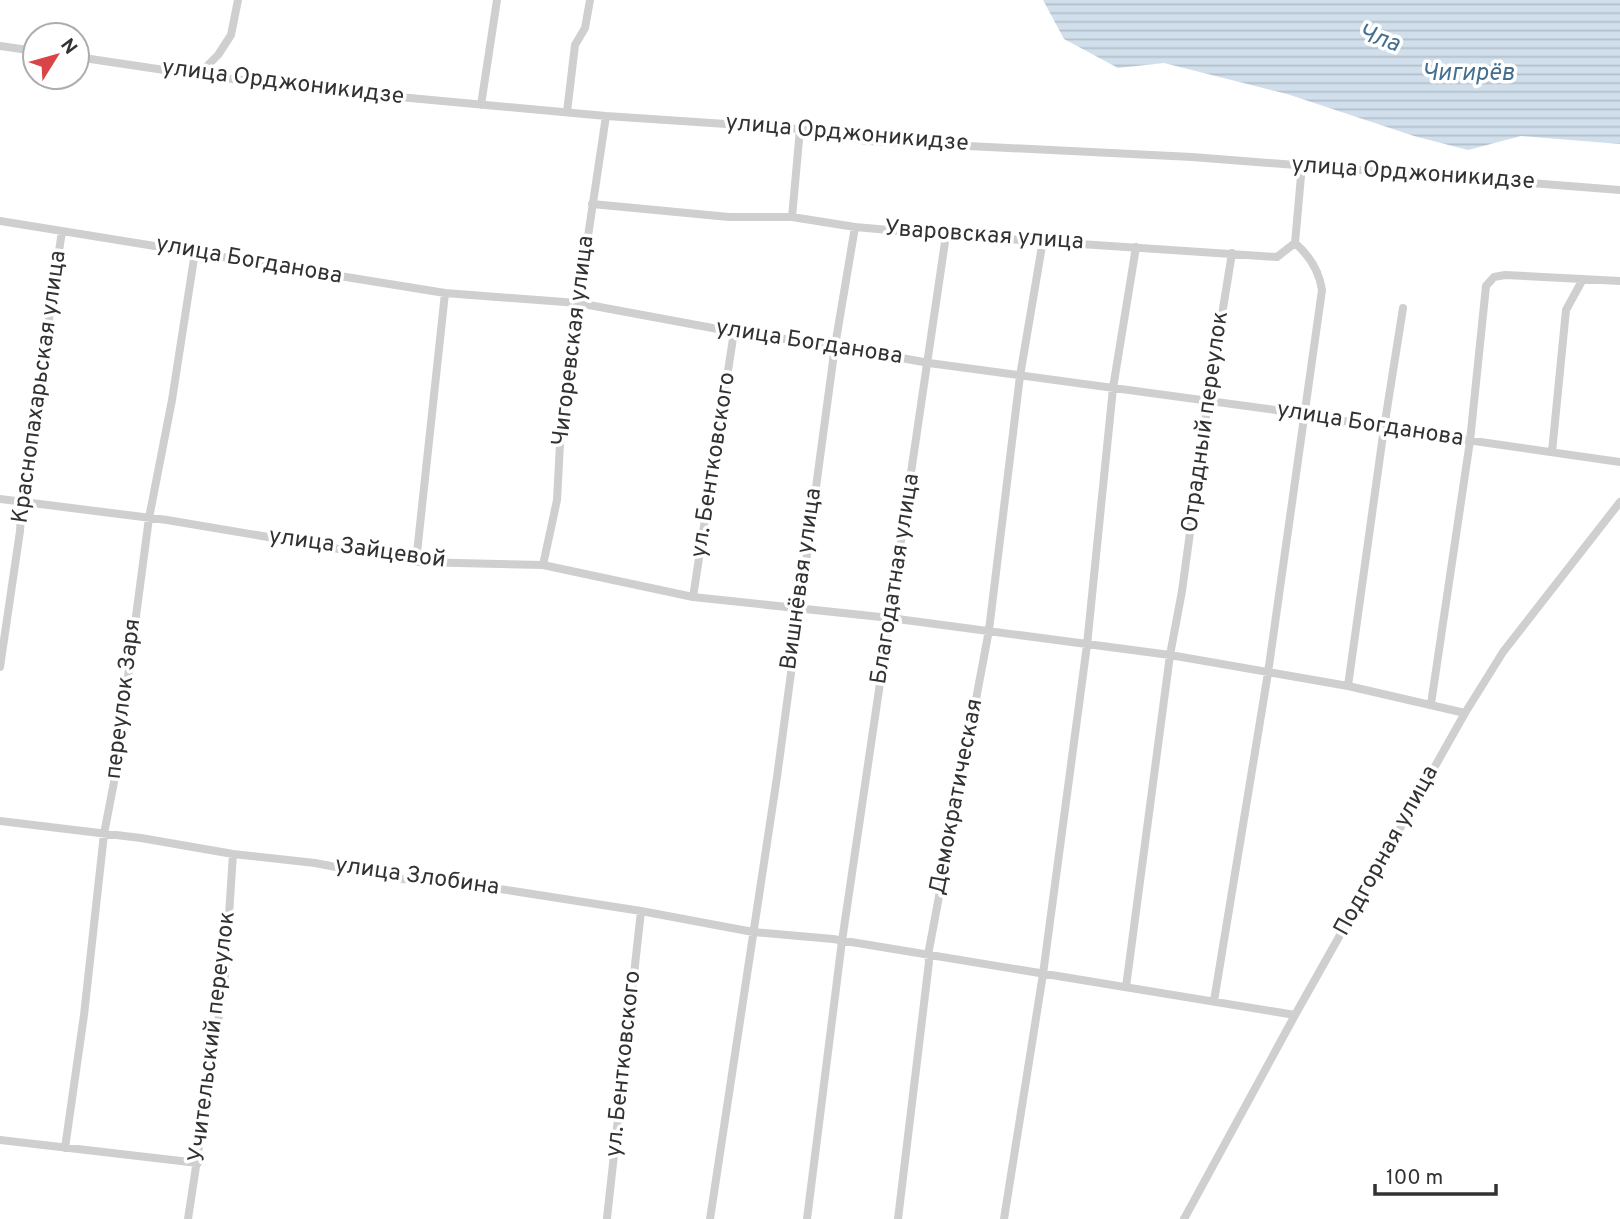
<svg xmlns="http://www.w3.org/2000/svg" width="1620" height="1219" font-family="Overpass,sans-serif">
<defs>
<pattern id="water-rules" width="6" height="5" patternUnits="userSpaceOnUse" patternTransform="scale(1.75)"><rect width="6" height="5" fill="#d0dfeb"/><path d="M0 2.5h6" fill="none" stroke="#b3c0ca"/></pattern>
</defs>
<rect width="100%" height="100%" fill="#fff"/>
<!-- water -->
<path fill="url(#water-rules)" d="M1043,0H1620V144L1521,136L1468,150L1414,136L1287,94L1164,63L1118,68L1064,39Z"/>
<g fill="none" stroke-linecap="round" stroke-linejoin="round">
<!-- minor -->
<path stroke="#cfcfcf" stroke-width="8" d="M0,46L35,51
M77,57L198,75L356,93L606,116L800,129L867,141L1192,157L1620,190
M198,75L218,55L231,35L238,0
M481,105L497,0
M567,112L575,45L585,28L590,0
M592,204L729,217H792L855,227L946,235L1277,257L1295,243L1302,165
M792,217L800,129
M0,221L445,293L578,303L734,332L835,346L929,363L1305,414L1384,428L1620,462
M1552,452L1566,310L1583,279
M0,499L167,520L416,562L543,565L693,597L890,618L1170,655L1348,686L1465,713
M416,562L445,293
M543,565L557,500L560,444L578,303L606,116
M693,597L734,332
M0,667L20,531L22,502L62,231
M1348,686L1384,428L1403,308
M1431,704L1470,441L1486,286L1494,277L1505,275L1620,281
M0,821L141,838L233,854L315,863L399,879L446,881L513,891L641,911L753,932L833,939L1295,1015
M1126,987L1170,655L1182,591L1208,401L1232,253
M1214,1001L1268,673L1322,290C1319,270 1310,256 1295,243
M0,1140L198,1163
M65,1148L84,1015L104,834L114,782L149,518L172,400L195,252
M607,1218L641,911
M188,1219L225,976L233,854
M710,1219L777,777L835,346L855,227
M807,1219L842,941L946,235
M898,1219L929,962L928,955L989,630L1020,376L1043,240
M1004,1219L1043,974L1087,645L1113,388L1136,247
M1184,1219L1295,1015L1465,713L1503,652L1620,502"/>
</g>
<g text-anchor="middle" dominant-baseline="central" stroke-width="7" stroke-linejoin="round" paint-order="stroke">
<!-- street labels -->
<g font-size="23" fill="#323232" stroke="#fff">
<text transform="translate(283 83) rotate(7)">улица Орджоникидзе</text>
<text transform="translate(847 134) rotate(5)">улица Орджоникидзе</text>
<text transform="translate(1413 174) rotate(4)">улица Орджоникидзе</text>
<text transform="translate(984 236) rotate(4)">Уваровская улица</text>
<text transform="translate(249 261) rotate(10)">улица Богданова</text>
<text transform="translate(574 341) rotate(-83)">Чигоревская улица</text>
<text transform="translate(809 343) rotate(9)">улица Богданова</text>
<text transform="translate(40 387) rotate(-82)">Краснопахарьская улица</text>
<text transform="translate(1206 422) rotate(-82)">Отрадный переулок</text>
<text transform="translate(1370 425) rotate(9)">улица Богданова</text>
<text transform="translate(714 465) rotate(-81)">ул. Бентковского</text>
<text transform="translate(357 549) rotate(8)">улица Зайцевой</text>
<text transform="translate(802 579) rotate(-82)">Вишнёвая улица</text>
<text transform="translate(896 579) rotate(-81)">Благодатная улица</text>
<text transform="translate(124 699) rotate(-83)">переулок Заря</text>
<text transform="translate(957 797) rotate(-79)">Демократическая</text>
<text transform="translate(1387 851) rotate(-61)">Подгорная улица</text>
<text transform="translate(417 877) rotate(8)">улица Злобина</text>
<text transform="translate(213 1037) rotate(-83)">Учительский переулок</text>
<text transform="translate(624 1064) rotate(-84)">ул. Бентковского</text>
</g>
<!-- water labels -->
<g font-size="24" font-style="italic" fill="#456f8f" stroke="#fff">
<text transform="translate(1379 39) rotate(19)">Чла</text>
<text x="1468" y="74">Чигирёв</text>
</g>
</g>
<!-- north arrow -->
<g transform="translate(56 56) rotate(53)"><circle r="33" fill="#ffffff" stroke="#adadad" stroke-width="2"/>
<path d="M0-5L12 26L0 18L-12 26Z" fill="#d94448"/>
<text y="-10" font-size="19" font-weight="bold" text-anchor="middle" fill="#323232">N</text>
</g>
<!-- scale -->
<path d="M1375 1184v10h121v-10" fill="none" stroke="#323232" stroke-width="3.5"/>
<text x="1386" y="1184" font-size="21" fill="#323232" stroke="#ffffff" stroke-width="5" paint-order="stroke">100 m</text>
</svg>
